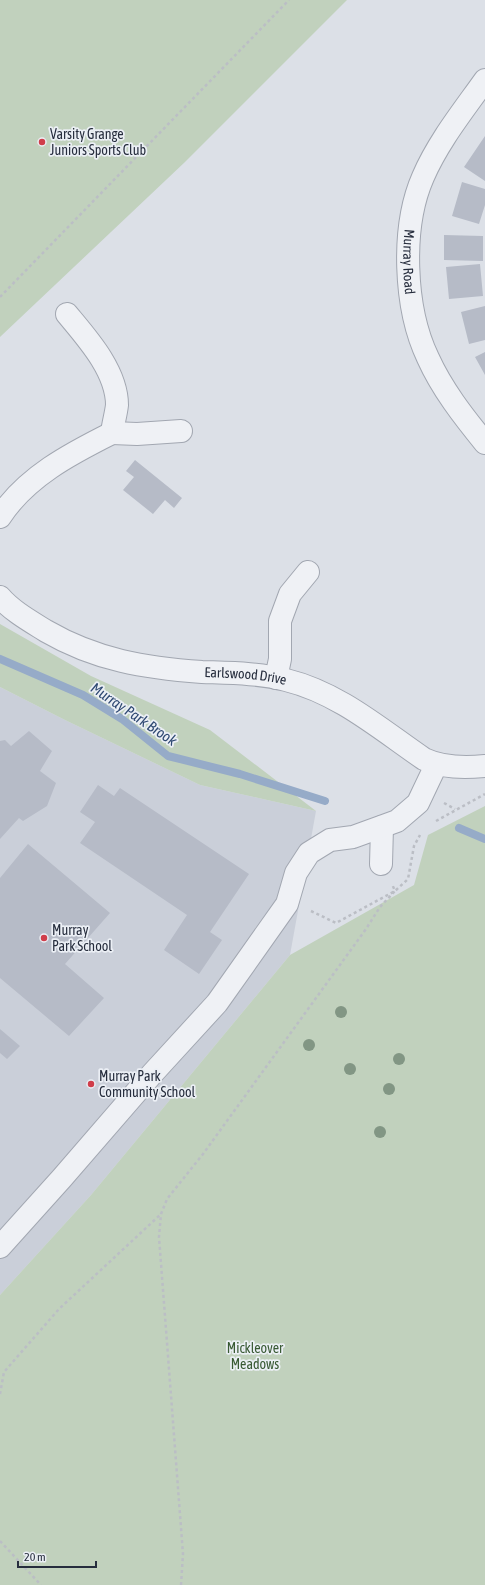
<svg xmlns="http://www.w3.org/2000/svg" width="485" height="1585" font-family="'Asap Condensed',sans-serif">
<rect width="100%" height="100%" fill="#dce0e7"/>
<!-- built -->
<path fill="#cacfd9" d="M0,687L65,720L200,785L316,811L290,955L91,1195L0,1295Z"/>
<!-- green -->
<path fill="#c1d1bd" d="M0,0H347L185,162L0,337Z
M0,624L91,676L210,730L316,811L200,785L65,720L0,687Z
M485,806V1585H0V1295L91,1195L290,955L414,885L428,835Z"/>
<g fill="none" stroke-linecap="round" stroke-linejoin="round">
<!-- stream -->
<path stroke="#96abc8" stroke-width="8" d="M0,659L83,695L122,719L168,756L240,774L325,801
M459,828L485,839"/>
</g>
<!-- building -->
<path fill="#b6bbc7" d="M485,136V181L464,167Z
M462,182L485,189V205L479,224L452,216Z
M444,235L483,236V261L444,260Z
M480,264L483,296L449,299L446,267Z
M485,306V340L469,344L461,312Z
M485,352V375L475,357Z
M135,460L182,498L174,508L165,500L153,514L123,490L134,477L126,471Z
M29,731L52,751L40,771L56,783L47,806L23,821L19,818L0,839V741L5,740L11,746Z
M98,785L114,796L120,788L249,874L210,932L222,940L199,974L164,950L187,915L80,843L95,822L80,812Z
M28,844L110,913L65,964L104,998L69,1036L0,978V878Z
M0,1029L20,1046L7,1059L0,1053Z"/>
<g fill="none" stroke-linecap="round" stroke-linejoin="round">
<!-- minor casing -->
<g stroke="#a2a7b1" stroke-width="24">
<g id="minor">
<path id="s1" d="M485,80C463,111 438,142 423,177C401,227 404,308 428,358C442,389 463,416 485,443"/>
<path d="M67,314C87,338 117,371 117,405C116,414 113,424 112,433"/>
<path d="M112,433L137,434L181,431"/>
<path d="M0,517C26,477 70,454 112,433"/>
<path id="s2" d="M0,597C12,611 30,621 46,631C96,660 145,668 202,672C230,673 259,673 286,680C339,693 380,729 424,759C443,768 464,768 485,766"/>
<path d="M276,678L280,659V621L290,594L308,572"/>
<path d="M381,864L382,827"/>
<path d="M0,1247L62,1178L152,1074L217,1003L287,904L296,873L309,853L330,840L353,837L397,821L418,803L436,765"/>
</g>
</g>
<!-- path -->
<path stroke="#bbbec5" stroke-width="2.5" stroke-dasharray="3 3" stroke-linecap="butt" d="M0,297L289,0
M444,803L455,809
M436,821L485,794
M311,911L336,923L395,891L408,879L414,846L420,835
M0,1394L4,1372L59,1309L161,1214
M0,1541L41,1585
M181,1585L183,1554L159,1237L161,1214L167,1199L203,1154L366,929L380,907L395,891L392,884"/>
<!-- minor -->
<use href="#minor" stroke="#eff1f5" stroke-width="22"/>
</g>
<!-- trees -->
<g fill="#829684">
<circle cx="341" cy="1012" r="6"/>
<circle cx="309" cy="1045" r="6"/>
<circle cx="399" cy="1059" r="6"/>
<circle cx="350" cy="1069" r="6"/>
<circle cx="389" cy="1089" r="6"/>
<circle cx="380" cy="1132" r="6"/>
</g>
<!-- markers -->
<g fill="#d03d4a" stroke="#ebeff5" stroke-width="1.5">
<circle cx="42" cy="142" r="4"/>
<circle cx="44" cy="938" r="4"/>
<circle cx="91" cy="1084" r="4"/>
</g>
<g text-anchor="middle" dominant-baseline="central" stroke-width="3.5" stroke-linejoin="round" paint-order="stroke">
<!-- poi labels -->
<g font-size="14" fill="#262d3d" stroke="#ebeff5" text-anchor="start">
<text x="50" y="134">Varsity Grange<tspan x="50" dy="16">Juniors Sports Club</tspan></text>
<text x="52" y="930">Murray<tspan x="52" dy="16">Park School</tspan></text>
<text x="99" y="1076">Murray Park<tspan x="99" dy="16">Community School</tspan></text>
</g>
<!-- street labels -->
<g font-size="14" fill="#262d3d" stroke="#ebeff5">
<text stroke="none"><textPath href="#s1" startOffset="202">Murray Road</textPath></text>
<text stroke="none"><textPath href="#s2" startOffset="264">Earlswood Drive</textPath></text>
</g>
<!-- park labels -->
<g font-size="14" fill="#385933" stroke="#ebeff5">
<text x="255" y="1348">Mickleover<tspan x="255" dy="16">Meadows</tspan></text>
</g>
<!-- water labels -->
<g font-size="15" font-style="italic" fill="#2f4972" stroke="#ebeff5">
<text transform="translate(134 714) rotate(34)">Murray Park Brook</text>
</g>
</g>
<!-- scale -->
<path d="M18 1561v6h78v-6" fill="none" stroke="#262d3d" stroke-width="2"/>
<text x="24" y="1561" font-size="12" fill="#262d3d" stroke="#ebeff5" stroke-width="3" paint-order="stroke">20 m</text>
</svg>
